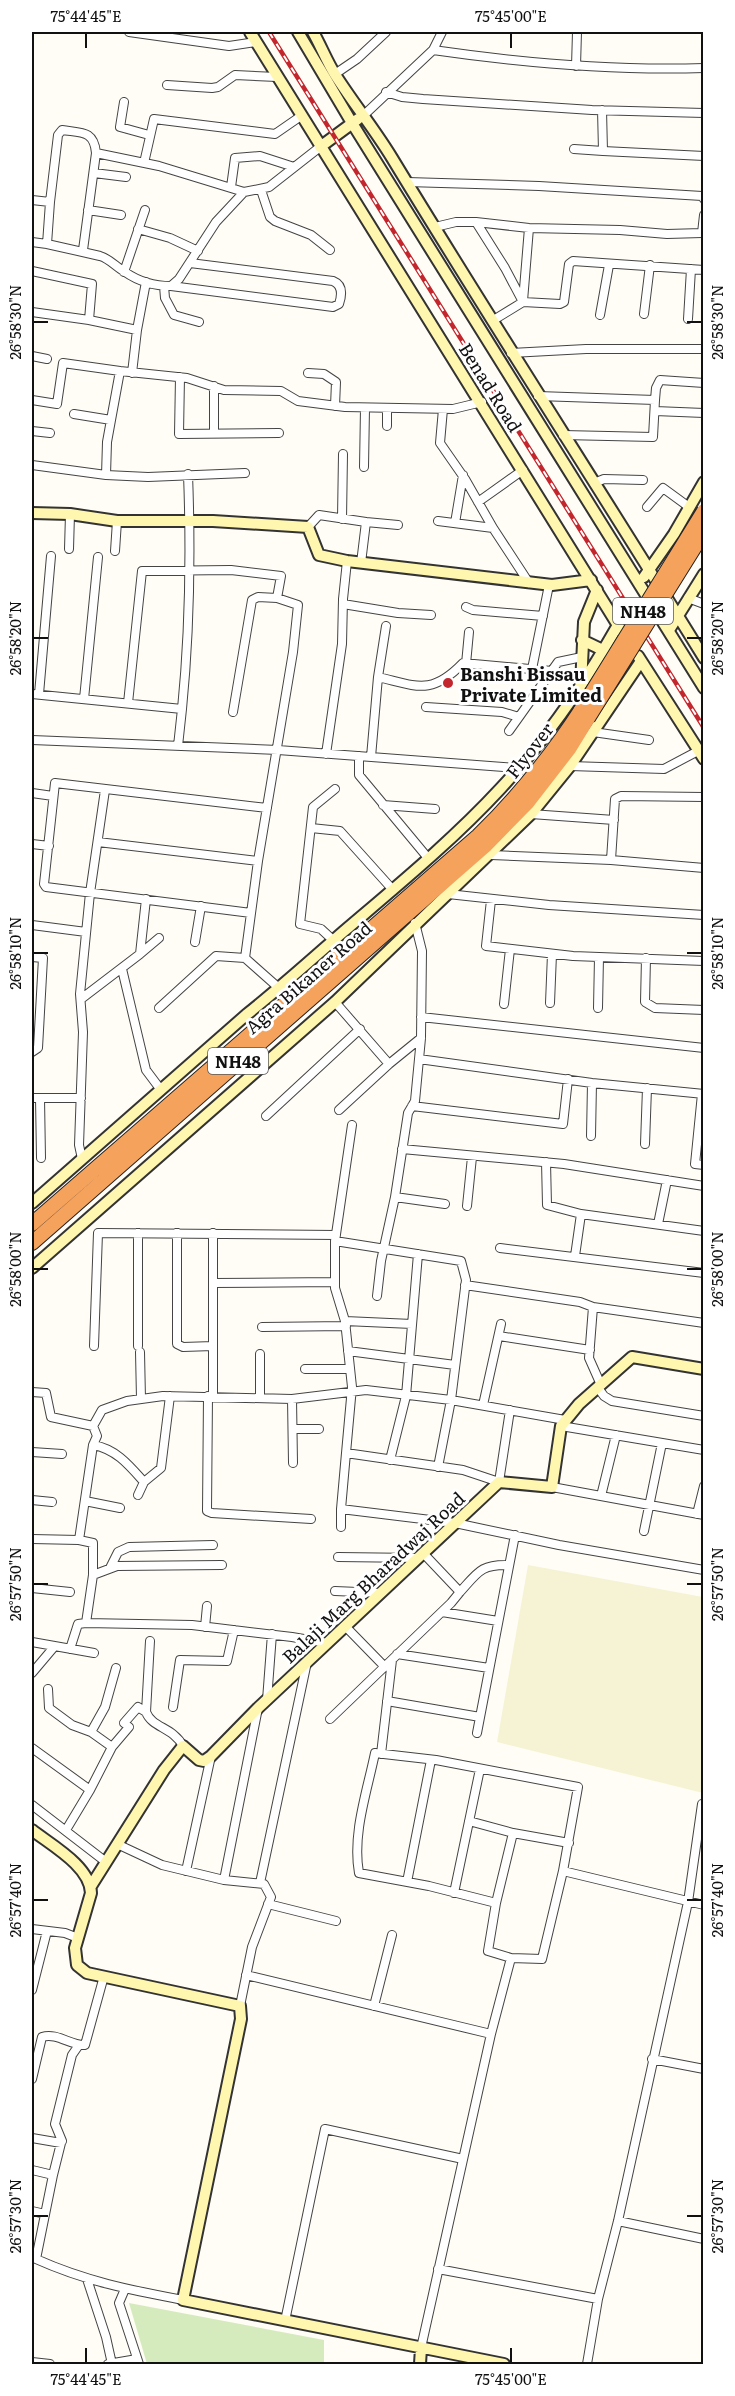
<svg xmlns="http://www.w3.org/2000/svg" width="735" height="2396" font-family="Literata,serif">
<rect width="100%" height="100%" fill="#fffdf5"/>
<!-- farmland -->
<path fill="#f6f3d4" d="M528,1565L703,1597V1793L497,1742Z"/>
<!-- green -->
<path fill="#d5ebbd" d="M129,2303L324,2340V2364H147Z"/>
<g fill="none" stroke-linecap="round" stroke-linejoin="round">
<!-- street casing -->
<g stroke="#444" stroke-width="10">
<path id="street" d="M129,32L229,46L256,42
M433,50C523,63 613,71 704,68
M576,66L577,32
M335,74L357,59L386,32
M167,85L212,88L218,87L235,75L277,77
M386,92L402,97L423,99L592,110L704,113
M124,102L120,127L149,135
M602,110L603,151L704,156
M364,115L433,50L442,32
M574,149L603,151
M96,153L159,166L244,192
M144,163L154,119L275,134L301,116
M94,173L126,177
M407,182L539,186L702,196L704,199
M231,187L235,158L260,156L294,167
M261,190L270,217L275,221L311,235L330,250
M32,200L50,202L47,244L100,256C110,259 116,267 125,272C138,281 155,286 171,286L179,279L216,222L244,192L269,187L320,147
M50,202L58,135L62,130C81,133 94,130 96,153L83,250
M88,210L121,215
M476,222L529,228L620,230L667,234L702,233L704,215
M435,227L456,222H476L505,268L523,302
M138,229L170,238L198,251
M32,242L47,244
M32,271L92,284L89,320L137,330L146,282
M124,272L145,210
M164,286L165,298L174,315L199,322
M171,286L333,307L339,304C342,295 343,285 333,281L190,263
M523,301L529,228
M32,312L89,320
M644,314L650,265
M600,315L609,265
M688,319L691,269
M492,321L523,302L560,304L564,302L569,264L573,261L704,270
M511,353L586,349H704
M32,356L47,359
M132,373L137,330
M308,373L324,374L336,382L335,406
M180,377L179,434L279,433
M214,386V433
M538,396L655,400L653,437L563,435
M32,400L57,404L63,363L120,371
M655,400L656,388L660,380L704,383
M387,408V426
M443,409L440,443L465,479L493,528
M655,411L704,413
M74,414L111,420L120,371L187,378L224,390L281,391L298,401L345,407L453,409L482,402
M32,431L50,433
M32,465L106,475L148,477L245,473
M364,467L365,408
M106,475L107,442L111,420
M594,483L604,479L643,480
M478,502L523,470
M647,507L663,488L689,507
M342,519L343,454
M438,521L493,528L529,583
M366,522L398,525
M455,523L463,475
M308,527L319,515L366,522L361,563
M69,549L70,514
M115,551L117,521
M688,598L704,604
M343,604L398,613L431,615
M466,607L473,610L543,616
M466,664L469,632
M532,669L549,585
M378,677L386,626
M32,694L182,709L178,746
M39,694L51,556
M84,699L98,557
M128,703L142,571L231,570L281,576L277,598L298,605L293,652L258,861L245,958L280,989
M426,707L502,712L519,717L558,662L582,657
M182,709C190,629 191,554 188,474
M233,712L252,600L258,597L277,598
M509,731L519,717
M593,732L649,740
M32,740L278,750L518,768
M326,754L342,644L343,599L347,561
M359,756V775L428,858
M371,757L378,677C417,686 431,696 463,663L552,671
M570,766L664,769L698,751
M32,793L53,796
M383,805L435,809
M531,814L614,820
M311,828L340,831L393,890
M98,842L258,861
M32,844L49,846
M491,855L611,860L704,868
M611,860L615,799L621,796L704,797
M448,894L549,905L704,915
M491,900L486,946L573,956L704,961
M251,913L46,887L44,884L55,783L267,808
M32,925L86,932
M334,941L321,929L300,924L313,807L335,789
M195,942L201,906
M140,954L159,938
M32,957L43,958L38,1048L32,1052
M646,958L645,1002L655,1008L704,1010
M122,969L146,1070L161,1090
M81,999L140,954L146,899
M335,1002L389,1064
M550,1003L552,954
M504,1004L510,949
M159,1008L216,956L245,958
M598,1008L599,957
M421,1017L704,1048
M419,1059L592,1083L704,1094
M702,1094L695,1164L704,1165
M32,1098H81
M40,1098L41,1158
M412,1106L563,1124L568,1079
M339,1110L389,1064L421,1038
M266,1116L360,1029
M352,1125L335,1241L461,1261L466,1280L451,1400L438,1467
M591,1136L592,1083
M645,1144L647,1088
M402,1149L564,1164L704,1186
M82,1159L79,1145L83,1032L80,994L90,893L105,790
M546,1162L547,1205L581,1214
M395,1197L445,1204
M467,1206L472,1157
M658,1224L667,1180
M138,1233V1346
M177,1233V1344L183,1347L213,1346
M213,1233V1396
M335,1241V1288L345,1321L352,1387L346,1453L463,1470L499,1482L510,1410
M500,1248L704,1273
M575,1256L581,1214L704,1231
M213,1283L335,1282
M465,1285L580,1302L593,1307L589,1358L601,1385
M377,1296L381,1261L395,1197L408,1113L415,1101L421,1038L422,951L415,923
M593,1307L704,1323
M345,1321L412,1324
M262,1327L346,1326
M499,1336L590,1350
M94,1346L98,1233L336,1235
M348,1351L455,1365
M140,1352L141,1399
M260,1354V1397
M305,1369H350
M598,1388L604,1396L612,1401L704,1416
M32,1392L46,1393L51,1417L93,1426L102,1410L127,1401L163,1396L292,1399L366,1390L451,1400L565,1420
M208,1396L207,1511L212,1513L311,1519
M292,1399L293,1463
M483,1405L501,1324
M93,1426L97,1436L93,1445C116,1449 129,1465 144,1482
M561,1426L704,1450
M293,1429H319
M32,1452L62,1454
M346,1453L341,1509L455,1523L559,1545L704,1570
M390,1460L406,1396L418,1254
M552,1487L704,1515
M138,1495L144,1482L161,1468L170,1396
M601,1496L616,1435
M32,1500L52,1502
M85,1501L120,1508
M697,1514L704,1486
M341,1527V1509
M644,1531L662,1443
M32,1539L79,1540L93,1543V1575L86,1623L192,1625L292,1637L327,1643
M79,1540L93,1445
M338,1557L418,1558
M110,1568L118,1552L129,1547L213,1545
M93,1575L117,1566L222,1565
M32,1588L70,1592
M335,1591L381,1593
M460,1592C478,1572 481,1564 509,1565
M442,1612L498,1621
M345,1626L385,1667
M205,1627L207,1606
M150,1641L146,1712C152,1728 173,1727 183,1746
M32,1642L94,1653
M70,1649L78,1624L86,1623
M397,1654L489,1668
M32,1673L54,1647
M48,1689L49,1708L72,1725L91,1732
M267,1700L272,1634
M387,1701L480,1717
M173,1707L180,1660L227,1661L234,1630
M330,1719L451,1603L460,1592L423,1553
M124,1723L138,1707L146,1712
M477,1733L515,1535
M112,1747L129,1727
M32,1748L90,1790
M381,1754L392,1660
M32,1805L106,1862
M469,1821L513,1833L496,1903
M66,1830L90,1790L112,1747L91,1732L105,1707L116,1668
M513,1833L569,1843
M117,1844L162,1865L224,1880L264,1884L271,1897L252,1947L240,2006
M186,1871L211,1756
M563,1871L704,1905
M224,1880L258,1708
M407,1882L431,1760
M260,1883L307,1662
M454,1893L480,1769
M268,1904L336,1921
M32,1929L65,1933L78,1938
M246,1975L491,2034
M32,1990L47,1931
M374,2006L392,1935
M652,2059L704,2069
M32,2079L42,2037C57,2032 71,2046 85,2045L104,1976
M32,2138L61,2143L53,2175L32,2170
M62,2141L55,2124L72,2055L79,2045
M32,2211L45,2214
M618,2221L704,2239
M33,2258L36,2259L53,2175
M36,2259C85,2281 130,2290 183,2300
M438,2269L598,2299
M87,2279L106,2337L112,2364
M125,2289L119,2303L139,2364
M285,2321L325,2129L463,2159
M421,2348L491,2034L511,1958L488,1951L496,1903L429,1886L359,1873C352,1834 367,1792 375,1753L436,1760L578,1787L563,1871L542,1959L511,1958
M32,2362L50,2364
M108,2364L137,2359
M587,2364L598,2299L618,2221L688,1902L702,1804"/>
</g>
<!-- secondary casing -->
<g stroke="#333" stroke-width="14">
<path id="secondary" d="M250,32L629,643
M298,32L352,123L704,688
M313,32C321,46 327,62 336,76C354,104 375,130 392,158C494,326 601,491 704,658
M320,147L358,119
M32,513L70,514L117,521H213L308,527L319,555L347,561L552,585L591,580
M644,577L674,534L704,482
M669,630L704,574
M582,640L609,653
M638,656L704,759
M581,685L584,622L597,590
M32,1203L246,1015C280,988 311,960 343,932C397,886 453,840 501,788C546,739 585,683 618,625
M32,1268L335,1002L531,814L570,766L641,661
M32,1830C51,1845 90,1866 91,1893L75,1948L77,1965L87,1973L240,2006L241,2019L183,2300L504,2364
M91,1886L164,1770L183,1746L199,1760L204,1761L211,1756L258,1708L499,1482L552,1487L561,1426L579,1404L632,1357L704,1369
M420,2364L421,2348"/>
</g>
<!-- highway casing -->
<g stroke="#222" stroke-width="16">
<path id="highway" d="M32,1224L478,836C517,798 551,756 581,710
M32,1243L485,846L528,802L569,749L588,718"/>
</g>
<!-- street -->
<use href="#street" stroke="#fff" stroke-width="8"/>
<!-- secondary -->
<use href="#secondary" stroke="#fff6b0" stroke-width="10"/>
<!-- highway -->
<use href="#highway" stroke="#f5a25d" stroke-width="14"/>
<!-- rail casing -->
<g stroke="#c4262e" stroke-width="4.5">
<path id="rail" d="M269,32L704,728"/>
</g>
<!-- rail -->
<use href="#rail" stroke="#fff" stroke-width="2" stroke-dasharray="7" stroke-linecap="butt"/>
<!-- highway-bridge casing -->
<g stroke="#222" stroke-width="16" stroke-linecap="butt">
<path id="highway-bridge" d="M581,710L704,511
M588,718L704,532"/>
</g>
<!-- highway-bridge -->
<use href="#highway-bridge" stroke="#f5a25d" stroke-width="14"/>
</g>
<!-- ticks -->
<path fill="none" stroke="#111" stroke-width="2" d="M86,33V48M511,33V48M33,322H48M687,322H702M33,638H48M687,638H702M33,953H48M687,953H702M33,1269H48M687,1269H702M33,1584H48M687,1584H702M33,1900H48M687,1900H702M33,2216H48M687,2216H702M86,2348V2363M511,2348V2363"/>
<!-- markers -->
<circle fill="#c4262e" stroke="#fff" stroke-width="2" cx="448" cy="683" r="6"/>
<g text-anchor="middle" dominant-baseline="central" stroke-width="6" stroke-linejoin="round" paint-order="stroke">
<!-- shield labels -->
<g fill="#fff" stroke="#585858" stroke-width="1.5">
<rect x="613" y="598" width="60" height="26" rx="4.5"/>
<rect x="208" y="1048" width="60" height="26" rx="4.5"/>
</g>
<g font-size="16" font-weight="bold" fill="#111">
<text x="643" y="611">NH48</text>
<text x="238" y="1061">NH48</text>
</g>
<!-- street labels -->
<g font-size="18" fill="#111" stroke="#fff">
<text transform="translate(491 387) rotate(58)">Benad Road</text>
<text transform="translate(529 750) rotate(-52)">Flyover</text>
<text transform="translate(308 977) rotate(-41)">Agra Bikaner Road</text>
<text transform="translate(373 1577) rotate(-43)">Balaji Marg Bharadwaj Road</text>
</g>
<!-- poi labels -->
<g font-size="18" font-weight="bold" fill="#111" stroke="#fff" text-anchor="start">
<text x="460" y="673">Banshi Bissau<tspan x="460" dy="21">Private Limited</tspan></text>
</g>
</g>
<!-- border -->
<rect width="735" height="2396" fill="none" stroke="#ffffff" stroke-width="66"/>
<rect x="33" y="33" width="669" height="2330" fill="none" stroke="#111" stroke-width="2"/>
<g font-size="15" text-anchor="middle" fill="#111">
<text x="86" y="22">75°44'45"E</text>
<text x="511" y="22">75°45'00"E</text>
<text transform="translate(16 322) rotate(-90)" y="5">26°58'30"N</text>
<text transform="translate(718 322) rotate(-90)" y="5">26°58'30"N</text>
<text transform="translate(16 638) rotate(-90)" y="5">26°58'20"N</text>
<text transform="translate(718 638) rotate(-90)" y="5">26°58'20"N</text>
<text transform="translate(16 953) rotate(-90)" y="5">26°58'10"N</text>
<text transform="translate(718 953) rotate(-90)" y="5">26°58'10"N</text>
<text transform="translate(16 1269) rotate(-90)" y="5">26°58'00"N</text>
<text transform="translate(718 1269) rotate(-90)" y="5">26°58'00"N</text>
<text transform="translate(16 1584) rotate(-90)" y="5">26°57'50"N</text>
<text transform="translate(718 1584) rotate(-90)" y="5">26°57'50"N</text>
<text transform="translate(16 1900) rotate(-90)" y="5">26°57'40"N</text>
<text transform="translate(718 1900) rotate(-90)" y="5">26°57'40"N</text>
<text transform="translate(16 2216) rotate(-90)" y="5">26°57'30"N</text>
<text transform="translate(718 2216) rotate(-90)" y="5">26°57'30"N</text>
<text x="86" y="2385">75°44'45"E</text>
<text x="511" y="2385">75°45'00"E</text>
</g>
</svg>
